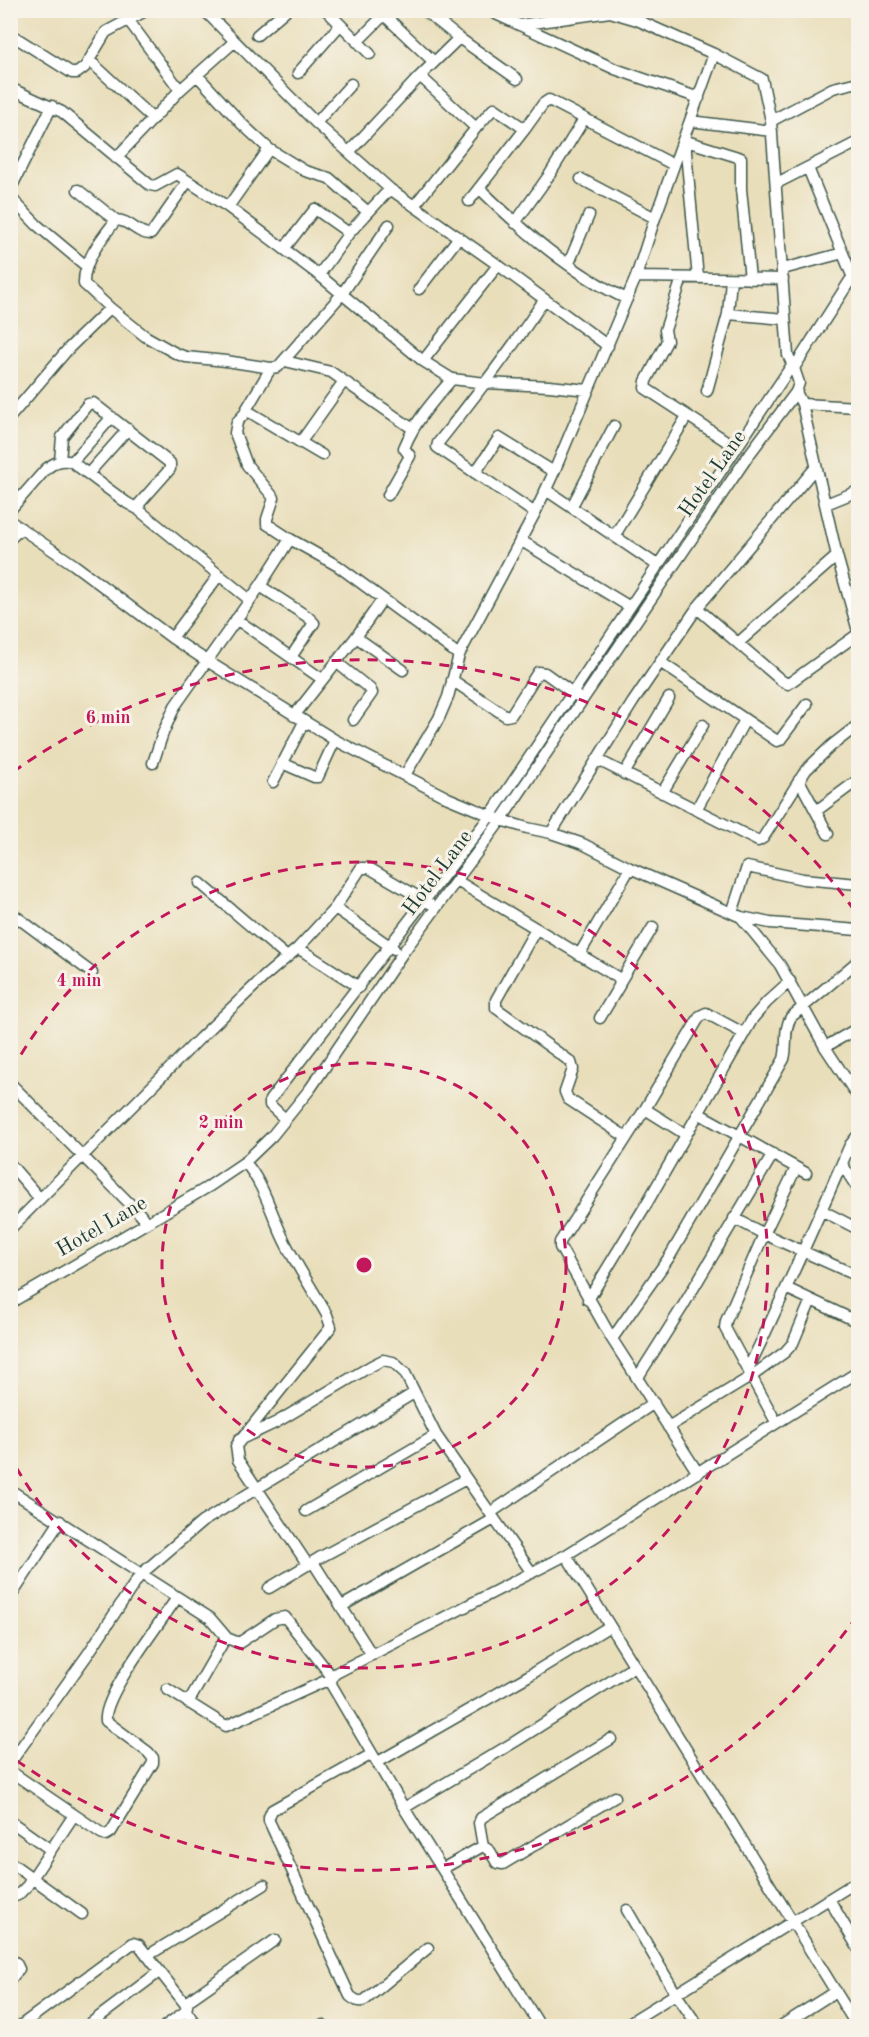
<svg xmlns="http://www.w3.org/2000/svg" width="869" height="2037" font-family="'Old Standard TT',serif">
<rect width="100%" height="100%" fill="#f7f3e8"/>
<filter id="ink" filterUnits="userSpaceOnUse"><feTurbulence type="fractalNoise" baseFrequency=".0167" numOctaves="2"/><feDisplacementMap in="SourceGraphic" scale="12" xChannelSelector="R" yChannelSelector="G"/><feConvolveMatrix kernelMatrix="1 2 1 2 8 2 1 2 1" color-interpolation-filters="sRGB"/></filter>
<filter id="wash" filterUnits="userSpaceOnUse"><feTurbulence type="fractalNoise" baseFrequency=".008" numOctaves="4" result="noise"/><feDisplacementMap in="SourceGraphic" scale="24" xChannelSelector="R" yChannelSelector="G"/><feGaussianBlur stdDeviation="1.35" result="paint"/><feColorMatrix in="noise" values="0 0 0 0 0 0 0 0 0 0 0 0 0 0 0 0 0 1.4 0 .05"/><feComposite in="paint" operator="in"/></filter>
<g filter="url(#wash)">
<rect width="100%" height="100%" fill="#e9deba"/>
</g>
<g filter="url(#ink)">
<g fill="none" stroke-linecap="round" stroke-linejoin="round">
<!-- minor casing -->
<g stroke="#3d5548" stroke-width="13">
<path id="minor" d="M204,10L316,123L390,189L498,265L608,346
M326,10L370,54
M379,10L434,62
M424,10L459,38
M487,10L615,69L699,98
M856,10L858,16
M129,21L180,90
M519,25L610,12L637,20L714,54L762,79L771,121L788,355L794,368
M10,34L72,73H77L85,67L106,32L147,10
M257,35L286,10
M357,42L384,15
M89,60L153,119
M298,73L340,25
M197,75L242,124L269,149L305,171L329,178L368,212
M517,79L459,38L420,76L476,128L494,108L525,129L543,104L549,100L674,165
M10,88L62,112L150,185L155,186L177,174L228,207L319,275L423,361L452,379L486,383L549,386L588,390
M690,121L772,131
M771,121L833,88L858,82
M316,123L351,84
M683,140L741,158V189L750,279
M685,142L698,278
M349,152L420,76
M116,158L180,90L234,42
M808,168L853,278
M581,179L655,218
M777,183L858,142
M479,188C522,230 572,274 627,299
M10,190L52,106
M78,190L116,220
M10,197L37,225L86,266
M469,201L525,129
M414,206L476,128
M228,207L269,149
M515,223L550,174L584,119
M284,249L315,209L349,233
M569,263L589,215
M783,269L843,253
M319,275L349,233L390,189
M636,277L783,279
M682,278L665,330L667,341L646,381L645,388L737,448
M419,289L459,237
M110,308L84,284C83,261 102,238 116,220C130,220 138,235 151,234L188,181
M728,314L785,319
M285,361L331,372L413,429
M423,361L498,265
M271,368L246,410L322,455
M707,391L728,314L731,279
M796,392L802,404L837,556L858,631
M802,404L858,407
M247,411L237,422L235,433L247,465L274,498L267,519V524L290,539L338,566L459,655
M10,417L69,348L110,308L145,336L177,354L186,357L226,361L271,368L278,367L342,294L389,225
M300,443L344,381
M60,461L62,437L88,404L93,403L170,463V469L139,504L140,511L250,600
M72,462L112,417
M475,473L499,438L554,472
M88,474L128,429
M546,490L657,565
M388,495L410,456L404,448C415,421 433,401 452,379
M826,504L858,491
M572,506L614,426
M10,510L46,469C55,462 61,459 72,462L127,503L138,509
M535,513L437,447L438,443C475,397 511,350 544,300
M10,521L73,564L172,638L207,661L335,740L448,798L501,820L527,828L551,833L583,844L630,868L741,917L770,923L858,930
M615,535L687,416
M10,539L21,528
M520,540L630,607
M260,586L308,617L314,623L291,657
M697,608L782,681L788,684L858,634
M236,619L322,679
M356,637L403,670
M172,638L219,575
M738,643L837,556
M336,662L370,689L372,693L353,720
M660,662L777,741L780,740L807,704
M452,680L506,716L511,715L538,672L545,673L577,696
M294,716L356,637L382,600
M598,760L758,841L763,838L806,770L831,746L858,725
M153,763L163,733L175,706L260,586L290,539
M282,763L314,777H318L335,740
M624,774L669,698
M405,775L439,718L448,697L459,655L535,513L554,472L636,277L655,218L714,54
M799,780L828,834
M273,782L304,722
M662,793L703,725
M696,810L745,720
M816,811L858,780
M551,833L633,702L697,608L816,467
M457,881L617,977L620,982L619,986L600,1018
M200,883L287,957
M335,908L394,949
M10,912L92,973
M732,913L747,867L803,879L858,884
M741,917L780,965L825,1047L858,1097
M536,929L496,1000V1008L571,1062L573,1069L565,1092L568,1099L626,1137
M298,948L359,987
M579,955L630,868
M620,982L653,927
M825,1047L858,1028
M10,1083L140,1214L147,1223
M645,1109L685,1134
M698,1113L806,1173
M285,1119L270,1105V1100L490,816L792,365
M245,1162C266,1187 272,1218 287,1246C299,1269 314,1292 327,1315L331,1327L236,1446L238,1460L308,1565
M10,1164L40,1199
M842,1164L858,1189
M821,1210L858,1229
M734,1218L764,1234L858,1276
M10,1229L200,1038L265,976L298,948L335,908L361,868H369L429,903
M788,1289L858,1322
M588,1300L647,1203L753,1018L767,1002L790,981
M10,1303L208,1187L245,1162L272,1136L310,1089L402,954L501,820L748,456L796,392L799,383L794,368L858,268
M612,1339L670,1256L784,1059C788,1045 783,1030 791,1017L858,961
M748,1369C784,1296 817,1220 850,1145L858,1135
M638,1377L683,1306L773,1154
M776,1422L725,1328L726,1321L764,1234L796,1168
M668,1427L752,1376L785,1352L793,1343L811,1300
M239,1440L277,1422L371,1366L383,1360L393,1362L405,1373L436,1435L532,1573
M698,1473L612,1339L560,1247V1242L645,1109L700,1016L706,1013L743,1033
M10,1490L210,1618L227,1638L239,1643L275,1619L285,1617L332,1677
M306,1511L436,1435
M490,1513L654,1403
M566,1555L857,2026
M313,1562L372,1655
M269,1588L319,1558L466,1479
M10,1598L60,1521
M342,1606L494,1519
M167,1689L226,1726L323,1682H331
M188,1703L226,1637
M372,1754L272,1810L269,1817V1821L350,1996C355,2000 359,2003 365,2000L428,1948
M378,1762L528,1676L610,1626
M10,1763L88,1654L140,1575L202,1522L414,1393
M10,1771L101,1833L106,1835L111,1832L153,1763V1758L148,1752L106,1721C102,1697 161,1621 177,1598
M404,1808L516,1741L635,1666
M10,1821L51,1850
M483,1846L479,1823L481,1818L611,1739
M10,1862L82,1914
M442,1869L483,1846L490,1851L497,1863L503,1864L615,1797
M10,1898L18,1895L27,1886L74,1815
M829,1899L858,1948
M627,1910L676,1994L698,2026
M147,1956L264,1885
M10,1959L16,1963L19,1969L10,1980
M20,2026L133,1943L139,1945L186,2005
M87,2026L159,1972
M165,2026L186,2011
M197,2026L186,2011L188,2001L275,1940
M321,2026L323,2025
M540,2026L404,1808L331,1684L332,1677L336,1673L566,1555L858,1372
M624,2026L858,1881
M781,2026L836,1991"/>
</g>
<!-- minor -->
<use href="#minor" stroke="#fff" stroke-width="10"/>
</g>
</g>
<!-- distance rings -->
<g fill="none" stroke="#c2185b" stroke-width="3" stroke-dasharray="10 8">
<circle cx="364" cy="1265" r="202"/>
<path d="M12 1070A403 403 0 1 1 12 1460"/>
<path d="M857 1616A605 605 0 0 1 13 1758M13 772A605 605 0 0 1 857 914"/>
</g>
<g text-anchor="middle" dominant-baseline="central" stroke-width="6" stroke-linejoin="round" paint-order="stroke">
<!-- street labels -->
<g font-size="21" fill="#1f3d34" stroke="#f7f3e8">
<text transform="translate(713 474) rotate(-55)">Hotel Lane</text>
<text transform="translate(438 873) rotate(-53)">Hotel Lane</text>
<text transform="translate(102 1227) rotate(-30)">Hotel Lane</text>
</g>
</g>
<circle cx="364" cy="1265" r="9" fill="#c2185b" stroke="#f7f3e8" stroke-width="3"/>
<g font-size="18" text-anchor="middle" font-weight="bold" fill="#c2185b" stroke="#f7f3e8" stroke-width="6" stroke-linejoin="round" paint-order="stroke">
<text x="108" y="723">6 min</text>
<text x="79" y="986">4 min</text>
<text x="221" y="1128">2 min</text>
</g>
<!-- margin -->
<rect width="869" height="2037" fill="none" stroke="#f7f3e8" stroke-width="36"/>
</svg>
